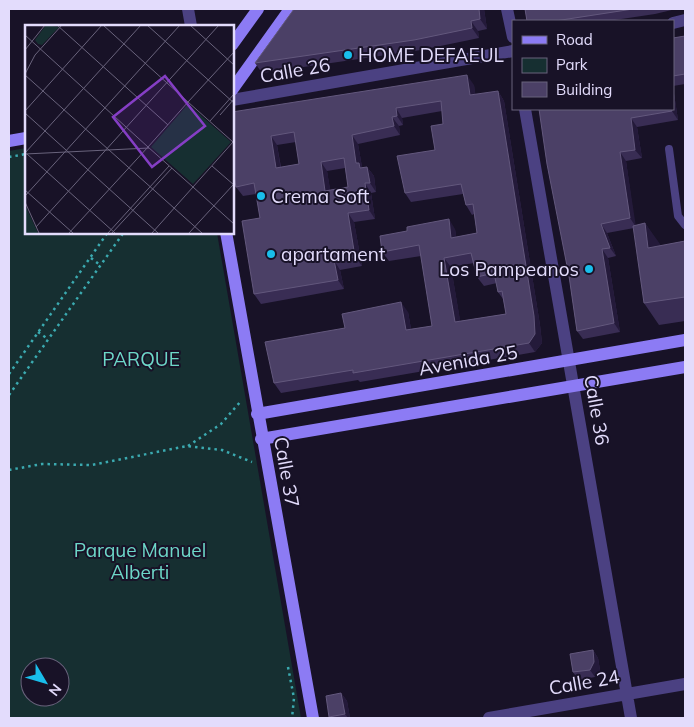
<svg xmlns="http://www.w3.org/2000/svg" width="694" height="727" font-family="Mulish,sans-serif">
<rect width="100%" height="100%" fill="#181227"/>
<!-- green -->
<path fill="#162f31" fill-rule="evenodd" d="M26,148V232L217,233L301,718H9V151ZM30,667H60V697H30Z"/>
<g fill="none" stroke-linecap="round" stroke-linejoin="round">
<!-- path -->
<path stroke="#3baab0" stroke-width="2.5" stroke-dasharray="2.5 4" stroke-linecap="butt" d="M9,157L26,154
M91,258L100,265
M38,332L48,339
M9,374L108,232
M9,395L124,232
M188,446L221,424L241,401
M9,470L42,464L92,465L187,446L222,450L252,462
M288,667L294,698L292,718"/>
<!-- service -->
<path stroke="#4b4182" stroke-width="8" d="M669,149L678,216L685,225"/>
<!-- minor -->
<path stroke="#4b4182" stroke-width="12" d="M188,9L191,26
M507,9L513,37
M673,23L685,20
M232,100L513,51
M525,109L631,718
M489,718L685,684"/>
<!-- secondary -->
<path stroke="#8c7bf4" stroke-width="12" d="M232,45L258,9
M232,90L290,9
M9,141L26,138
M226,232L313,718
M257,414L685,340
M261,439L685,367"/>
</g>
<!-- wall -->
<path fill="#392d54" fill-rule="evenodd" d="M294,9H484L487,29L478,31L479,38L421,50L262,73L255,63Z
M525,9H676L655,14L608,21H527Z
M685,36V84L673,86V38Z
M474,85L475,95L498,91L504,101L540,325L542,343L535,352L360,382L358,380L281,393L274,383L345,328L408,312L411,329L432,326L421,256L389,261L382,252L455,229L456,237L477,233L474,214L472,215L466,205L463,194L411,202L405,193L435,150L443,124L442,111L402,118L403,125L399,126L400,135L358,144L362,167H367L374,176L376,192L371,193L375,219L354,222L362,266L340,270L344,289L261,304L254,294L260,218L256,194L243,196L236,187L232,112ZM296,142L299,164L281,167L277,145ZM345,168L348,187L330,190L327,171ZM474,263L477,277L484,286L497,283L498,292L503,299L506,314L460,321L451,267Z
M673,87L678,120L637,127L642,158L626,161L635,226L645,223L660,246L685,241V321L659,325L644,303L634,228L607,233L616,256L608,258L620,332L583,339L577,331L569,276L539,109H673Z
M593,650L598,658L600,670L595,677L578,680L573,672Z
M341,693L347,701L350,718H330L329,717Z"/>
<!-- shaded-wall -->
<path fill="#241a3a" d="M479,9H484L487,29L480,19Z
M471,21L478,31L479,38L472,28Z
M467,75L474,85L477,105L470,95Z
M673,87L678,120L672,111V109H673Z
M498,91L504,101L540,325L542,343L535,352L529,343Z
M396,108L402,118L403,125L397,116Z
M392,117L399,126L400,135L394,126Z
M631,118L637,127L642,158L635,150Z
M352,135L358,144L362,167L365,172L359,168L356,163Z
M271,136L277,145L282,177L276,168Z
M620,152L626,161L636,227L630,218Z
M321,162L327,171L332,200L325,191Z
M367,167L374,176L376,192L370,183Z
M365,183L371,193L375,219L369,210Z
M348,213L354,222L362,266L355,257Z
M449,219L455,229L458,248L451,238Z
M645,223L660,244L663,269L648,248Z
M601,224L607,233L616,256L610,248Z
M602,249L608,258L620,332L614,323Z
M444,258L451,267L462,331L455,322Z
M334,260L340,270L344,289L338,280Z
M401,302L408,312L413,340L406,330Z
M593,650L598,658L600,670L595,677L590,670Z
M341,693L347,701L350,718H348L345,714Z"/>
<!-- building -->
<path fill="#4b4066" stroke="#63587d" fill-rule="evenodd" d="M294,9H479L480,19L471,21L472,28L414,40L255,63Z
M525,9H633L555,21H527Z
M685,36V74L673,76V38Z
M467,75L470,95L498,91L534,316L535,334L529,343L353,373V370L274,383L265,342L345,328L342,314L401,302L406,330L432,326L419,245L382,252L380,236L407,231V227L449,219L451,238L477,233L473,204L466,205L461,184L405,193L397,156L435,150L431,126L443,124L441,101L396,108L397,116L392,117L394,126L352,135L356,163H359L360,168L367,167L370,183H365L369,210L348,213L355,257L334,260L338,280L254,294L242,221L260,218L254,183L236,187L232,165V112ZM294,132L299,164L276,168L271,136ZM344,158L348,187L325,191L321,162ZM471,253L477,277L494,273L498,292L502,291L506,314L455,322L444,258Z
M539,109H672V111L631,118L635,150L620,152L630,218L601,224L610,248L602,249L614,323L577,331L569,276L547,164Z
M645,223L648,248L685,241V297L644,303L633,226Z
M593,650L594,662L590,670L573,672L570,654Z
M341,693L345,714L329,717L326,696Z"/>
<!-- markers -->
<g fill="#19beeb" stroke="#181227" stroke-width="2">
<circle cx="348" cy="55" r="5"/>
<circle cx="261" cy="196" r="5"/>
<circle cx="271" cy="254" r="5"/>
<circle cx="589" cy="269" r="5"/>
</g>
<g text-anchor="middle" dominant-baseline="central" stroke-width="4" stroke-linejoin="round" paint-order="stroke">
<!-- poi labels -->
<g font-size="19" fill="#e3dcfc" stroke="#181227" text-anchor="start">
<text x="358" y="55">HOME DEFAEUL</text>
<text x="271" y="196">Crema Soft</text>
<text x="281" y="254">apartament</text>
<text x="579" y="269" text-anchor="end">Los Pampeanos</text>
</g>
<!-- street labels -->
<g font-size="19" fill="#e3dcfc" stroke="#181227">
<text transform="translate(295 70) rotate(-10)">Calle 26</text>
<text transform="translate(468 360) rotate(-10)">Avenida 25</text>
<text transform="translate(597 410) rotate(80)">Calle 36</text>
<text transform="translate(287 472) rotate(80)">Calle 37</text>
<text transform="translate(584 682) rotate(-10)">Calle 24</text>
</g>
<!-- park labels -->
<g font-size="19" fill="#6dd7c8" stroke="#181227">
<text x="141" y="359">PARQUE</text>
<text x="140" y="550">Parque Manuel<tspan x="140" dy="22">Alberti</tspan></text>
</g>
</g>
<!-- overview -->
<g transform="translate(25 25)">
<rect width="209" height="209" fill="#181227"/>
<path d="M21,0L34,2L17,20L13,19L10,15ZM163,79L206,117L168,159L126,122ZM0,180L13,208H0Z" fill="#162f31"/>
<path fill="none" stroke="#69637c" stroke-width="1" d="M32,0L143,100M78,0L163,77L209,27M122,0L209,78M165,0L209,40M0,10L123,122L44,208M0,25L20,0M0,49L10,30L37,0M0,50L177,208M163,77L208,117L168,162L123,122ZM0,86L77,0M0,88L133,208M195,90L209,74M185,96L209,69M0,128L116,0M0,129L124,123M2,129L90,208M187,141L209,160M0,165L48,208M0,171L155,0M0,177L14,208M11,202L194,0M83,208L144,141M87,208L147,143M127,208L168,162L209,199M164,208L208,160"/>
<path fill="#853ec5" fill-opacity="0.15" stroke="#853ec5" stroke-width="2.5" d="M140,51L180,101L127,142L88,92Z"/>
<rect width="209" height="209" fill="none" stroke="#e3dcfc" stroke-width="2.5"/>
</g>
<!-- border -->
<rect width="694" height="727" fill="none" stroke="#e3dcfc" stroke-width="20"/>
<!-- legend -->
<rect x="512" y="20" width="162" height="90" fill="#181227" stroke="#69637c"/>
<rect x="522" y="36" width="25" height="8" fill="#8c7bf4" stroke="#69637c"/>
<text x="556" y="45" font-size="15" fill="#e3dcfc">Road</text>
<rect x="522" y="58" width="25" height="15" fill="#162f31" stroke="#69637c"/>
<text x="556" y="70" font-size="15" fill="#e3dcfc">Park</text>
<rect x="522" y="82" width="25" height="15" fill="#4b4066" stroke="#69637c"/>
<text x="556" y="95" font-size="15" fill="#e3dcfc">Building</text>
<!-- north arrow -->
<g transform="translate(45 682) rotate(128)"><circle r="24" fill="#181227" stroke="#69637c"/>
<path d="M0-4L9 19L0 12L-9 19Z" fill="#19beeb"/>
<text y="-8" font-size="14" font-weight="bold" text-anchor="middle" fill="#e3dcfc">N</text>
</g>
</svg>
